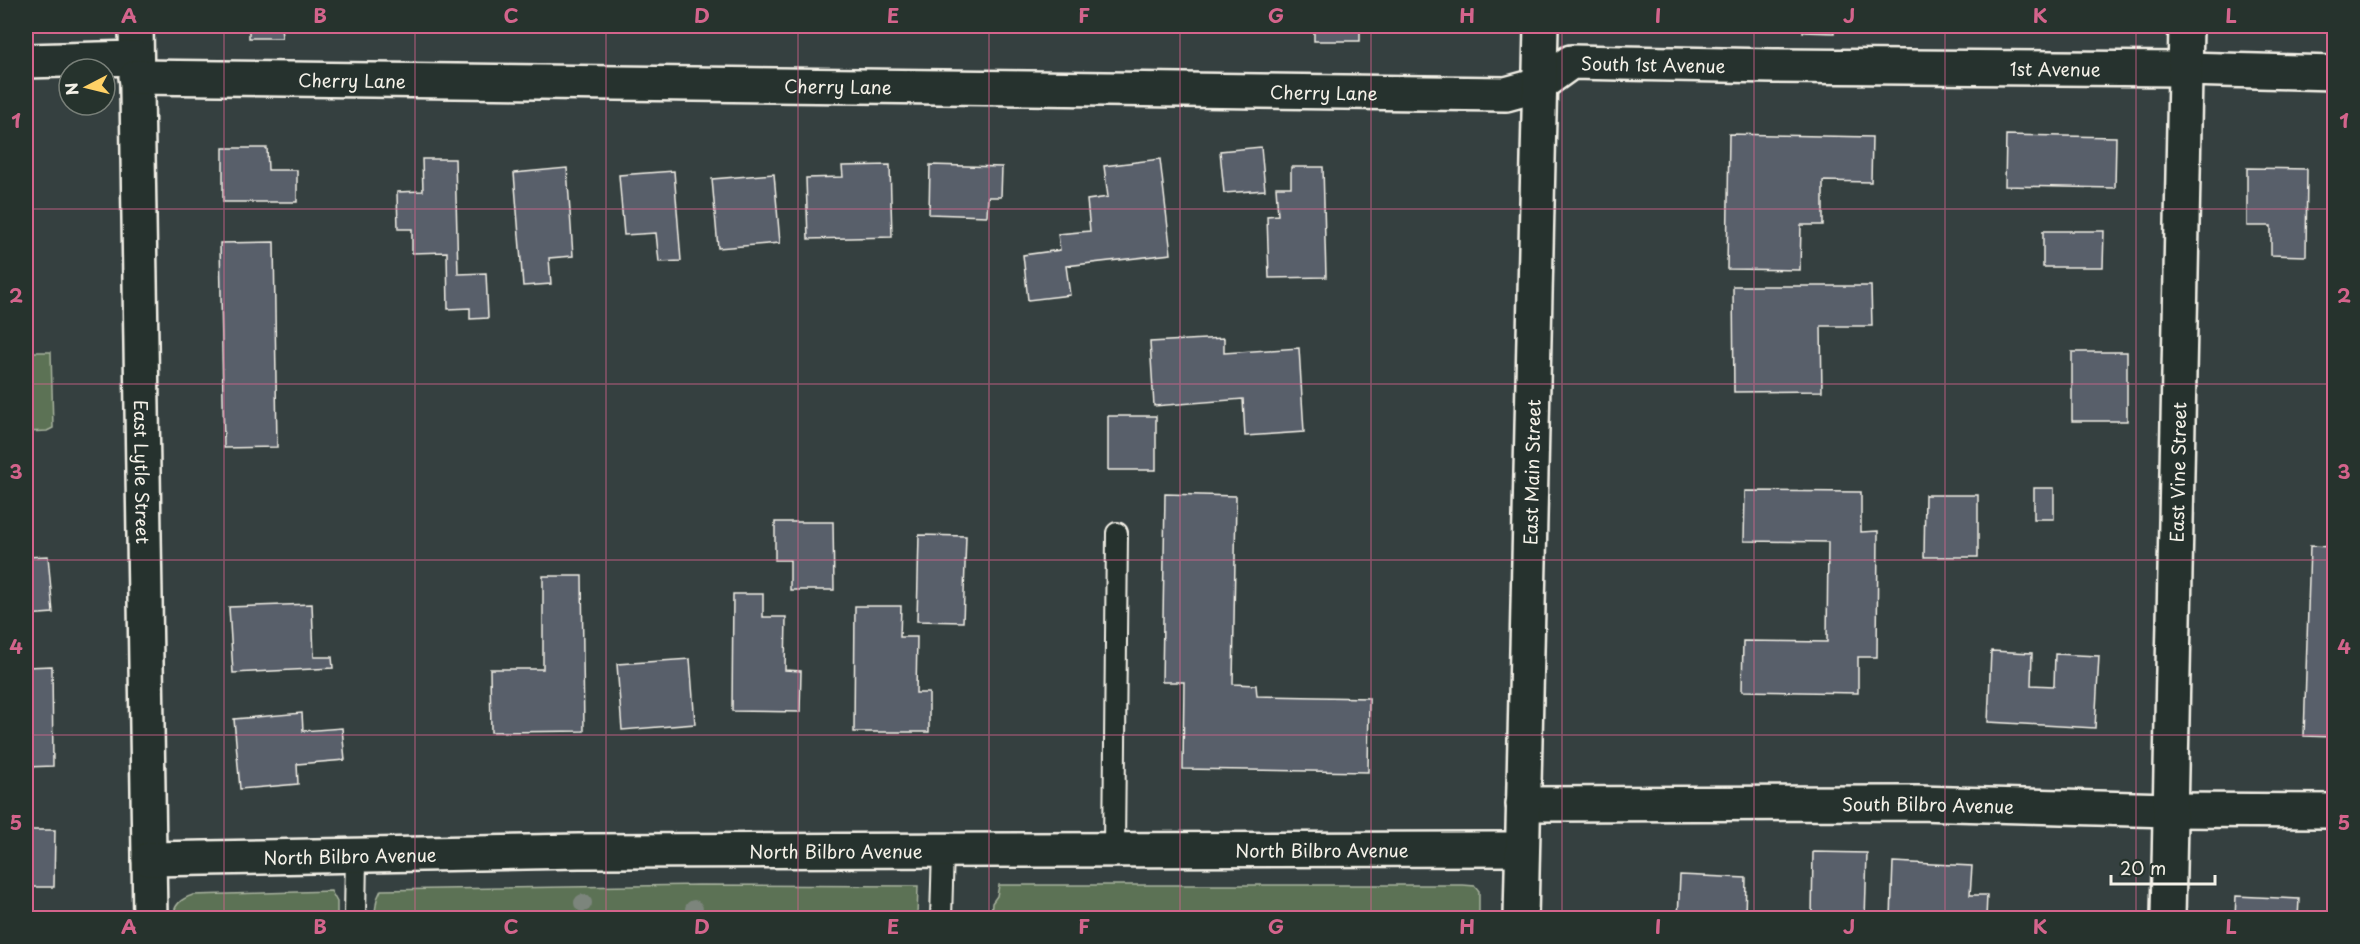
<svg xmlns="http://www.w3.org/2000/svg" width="2360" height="944" font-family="'Playpen Sans',sans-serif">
<rect width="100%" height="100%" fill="#354040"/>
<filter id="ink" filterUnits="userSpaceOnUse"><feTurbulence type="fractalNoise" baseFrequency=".0167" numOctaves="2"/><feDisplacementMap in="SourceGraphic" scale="12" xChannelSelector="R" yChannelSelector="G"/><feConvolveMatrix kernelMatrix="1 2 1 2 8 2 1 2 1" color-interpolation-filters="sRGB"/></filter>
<g filter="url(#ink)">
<!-- green -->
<path fill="#5c7255" stroke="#a8b29e" stroke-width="1.5" d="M26,352H51L53,428L47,431L26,432Z
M699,885L918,886L917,918H374L377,899L381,890Z
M999,885H1463L1475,886L1479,891V918H991L992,903L997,896Z
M331,891L337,902V918H173C174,905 180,899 193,895Z"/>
<!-- building -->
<path fill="#585e6b" stroke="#f4f1e8" stroke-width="1.5" d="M249,26H281L282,38H249Z
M1314,26H1360V41H1314Z
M1803,26H1834V33L1803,32Z
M1729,134L1872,137L1871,182L1823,181V225H1801L1800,270L1727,269Z
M2006,135L2116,137L2115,188L2005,186Z
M1261,147L1265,190L1224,193L1220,151Z
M223,148H267L268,170H297V202H223Z
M422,159H455L458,274L486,273L488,318L470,319V308L448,309L447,252L412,253V229H398L397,192L423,191Z
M1160,159L1171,254L1066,266L1070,295L1028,300L1023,255L1060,250L1058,234L1090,231L1087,200L1108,197L1104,166Z
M890,165L892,237L808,239L806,178L843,177L842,166Z
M930,165L1002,167L1001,197H988L987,216L929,214Z
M1291,167H1323L1326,277L1269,278L1267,216L1278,215L1276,187H1291Z
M567,168L573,256L549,258L551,284L523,286L514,173Z
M2247,168L2307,169L2306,256L2271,255V226H2247Z
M674,171L681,261L659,262L656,233L624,235L619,175Z
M774,174L780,243L718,248L712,179Z
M2043,231H2104L2103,267H2043Z
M274,242L277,447L224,448L220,243Z
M1733,286H1871L1872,326H1821L1822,391L1734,392Z
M1224,338V353L1299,348L1304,432L1245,436L1243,399L1154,406L1150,342Z
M2072,352H2127V421H2072Z
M1108,416H1156V470H1108Z
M2034,488H2054V519H2034Z
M1745,491L1861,492V532L1878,531L1877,657H1858V693L1742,691L1743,641L1827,642L1828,542L1744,541Z
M1165,494L1236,496L1233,684L1256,685L1257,696L1369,698L1368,772L1183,769L1184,682H1162Z
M1925,495H1978V557H1924Z
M775,522H833L834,590H790V560H775Z
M919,535L966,536L963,622L917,621Z
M2310,546L2334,547V737L2304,736Z
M48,556L53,613L26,615V557Z
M543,576H582L584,731L491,732L490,669H543Z
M733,594H763V617H786L785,670L801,671L800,712L732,711Z
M312,604L314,657H332L333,668L233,673L229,607Z
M855,606H901L900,637H917L916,693H929V732H854Z
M1991,651L2032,653L2031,685L2054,686L2055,654L2099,656L2095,728L1988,722Z
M690,659L695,724L622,730L617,664Z
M52,666L53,766L26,767V667Z
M302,713L303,731L342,728L345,760L297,764L298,784L240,789L234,719Z
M26,830H55L54,887H26Z
M1813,852L1867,853L1865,918H1812Z
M1893,862L1972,866L1970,895H1987L1986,918H1891Z
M1680,875L1746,878L1745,918H1678Z
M2236,896L2299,899L2298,918H2235Z"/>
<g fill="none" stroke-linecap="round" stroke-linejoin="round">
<!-- service casing -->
<g stroke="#f4f1e8" stroke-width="24">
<path id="service" d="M1114,850L1117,533
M355,918L356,855
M941,918L943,850"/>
</g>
<!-- minor casing -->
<g stroke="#f4f1e8" stroke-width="38">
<g id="minor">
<path id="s1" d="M136,26L150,918"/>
<path d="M26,61L136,58"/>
<path id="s2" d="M136,77L1506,94L1539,85L1571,62L1774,66L2185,69L2334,73"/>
<path id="s3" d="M1523,804L1917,803L2170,810L2334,811"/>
<path id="s4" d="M149,859L579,851L1522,849"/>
<path id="s5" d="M2168,918L2186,26"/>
</g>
</g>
<!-- tertiary casing -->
<g stroke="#f4f1e8" stroke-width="38">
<g id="tertiary">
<path id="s6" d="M1521,918L1541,26"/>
</g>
</g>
<!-- service -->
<use href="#service" stroke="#26332d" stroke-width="20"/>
<!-- minor -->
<use href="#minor" stroke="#26332d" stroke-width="33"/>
<!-- tertiary -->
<use href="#tertiary" stroke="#26332d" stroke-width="33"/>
</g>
<!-- trees -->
<g fill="#7c857c">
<circle cx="583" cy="903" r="9"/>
<circle cx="694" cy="909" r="9"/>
</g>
</g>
<!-- grid -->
<path fill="none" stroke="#d4648c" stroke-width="1.5" stroke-opacity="0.55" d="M224,26V918M415,26V918M606,26V918M798,26V918M989,26V918M1180,26V918M1371,26V918M1562,26V918M1754,26V918M1945,26V918M2136,26V918M26,209H2334M26,384H2334M26,560H2334M26,735H2334"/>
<g text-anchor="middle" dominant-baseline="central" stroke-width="4.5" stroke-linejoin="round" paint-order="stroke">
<!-- street labels -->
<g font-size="18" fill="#f4f1e8" stroke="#26332d">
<text stroke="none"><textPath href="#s2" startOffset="1526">South 1st Avenue</textPath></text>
<text stroke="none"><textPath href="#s2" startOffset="1928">1st Avenue</textPath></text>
<text stroke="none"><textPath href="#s2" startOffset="216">Cherry Lane</textPath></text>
<text stroke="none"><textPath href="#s2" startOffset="702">Cherry Lane</textPath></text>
<text stroke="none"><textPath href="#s2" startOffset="1188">Cherry Lane</textPath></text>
<text stroke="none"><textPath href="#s1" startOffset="446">East Lytle Street</textPath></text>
<text stroke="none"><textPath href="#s6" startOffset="446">East Main Street</textPath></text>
<text stroke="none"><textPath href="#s5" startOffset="446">East Vine Street</textPath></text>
<text stroke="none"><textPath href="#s3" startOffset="405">South Bilbro Avenue</textPath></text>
<text stroke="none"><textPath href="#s4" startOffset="687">North Bilbro Avenue</textPath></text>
<text stroke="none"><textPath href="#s4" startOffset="1173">North Bilbro Avenue</textPath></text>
<text stroke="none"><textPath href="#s4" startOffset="201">North Bilbro Avenue</textPath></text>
</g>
</g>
<!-- margin -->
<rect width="2360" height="944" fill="none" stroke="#26332d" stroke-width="66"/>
<!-- north arrow -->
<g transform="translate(87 87) rotate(263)"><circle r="28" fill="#26332d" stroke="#787f78" stroke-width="1.5"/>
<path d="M0-4.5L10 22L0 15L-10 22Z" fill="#ffd166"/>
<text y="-9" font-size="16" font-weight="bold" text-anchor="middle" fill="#f4f1e8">N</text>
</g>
<!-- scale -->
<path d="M2111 875v9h104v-9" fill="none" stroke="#f4f1e8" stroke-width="3"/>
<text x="2120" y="875" font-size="18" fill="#f4f1e8" stroke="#26332d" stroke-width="4.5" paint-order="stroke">20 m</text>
<rect x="33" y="33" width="2294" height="878" fill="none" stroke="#d4648c" stroke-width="2"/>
<g font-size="20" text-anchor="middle" font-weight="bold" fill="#d4648c">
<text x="129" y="23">A</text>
<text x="320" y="23">B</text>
<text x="511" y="23">C</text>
<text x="702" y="23">D</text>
<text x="893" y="23">E</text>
<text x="1084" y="23">F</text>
<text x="1276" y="23">G</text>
<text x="1467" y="23">H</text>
<text x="1658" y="23">I</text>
<text x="1849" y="23">J</text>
<text x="2040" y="23">K</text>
<text x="2231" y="23">L</text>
<text x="16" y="128">1</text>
<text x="2344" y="128">1</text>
<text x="16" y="303">2</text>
<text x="2344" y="303">2</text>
<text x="16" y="479">3</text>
<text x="2344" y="479">3</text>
<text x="16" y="654">4</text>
<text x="2344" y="654">4</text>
<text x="16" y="830">5</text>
<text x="2344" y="830">5</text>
<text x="129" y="934">A</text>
<text x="320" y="934">B</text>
<text x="511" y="934">C</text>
<text x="702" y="934">D</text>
<text x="893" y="934">E</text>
<text x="1084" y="934">F</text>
<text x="1276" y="934">G</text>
<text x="1467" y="934">H</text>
<text x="1658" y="934">I</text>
<text x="1849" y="934">J</text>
<text x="2040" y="934">K</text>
<text x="2231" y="934">L</text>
</g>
</svg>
